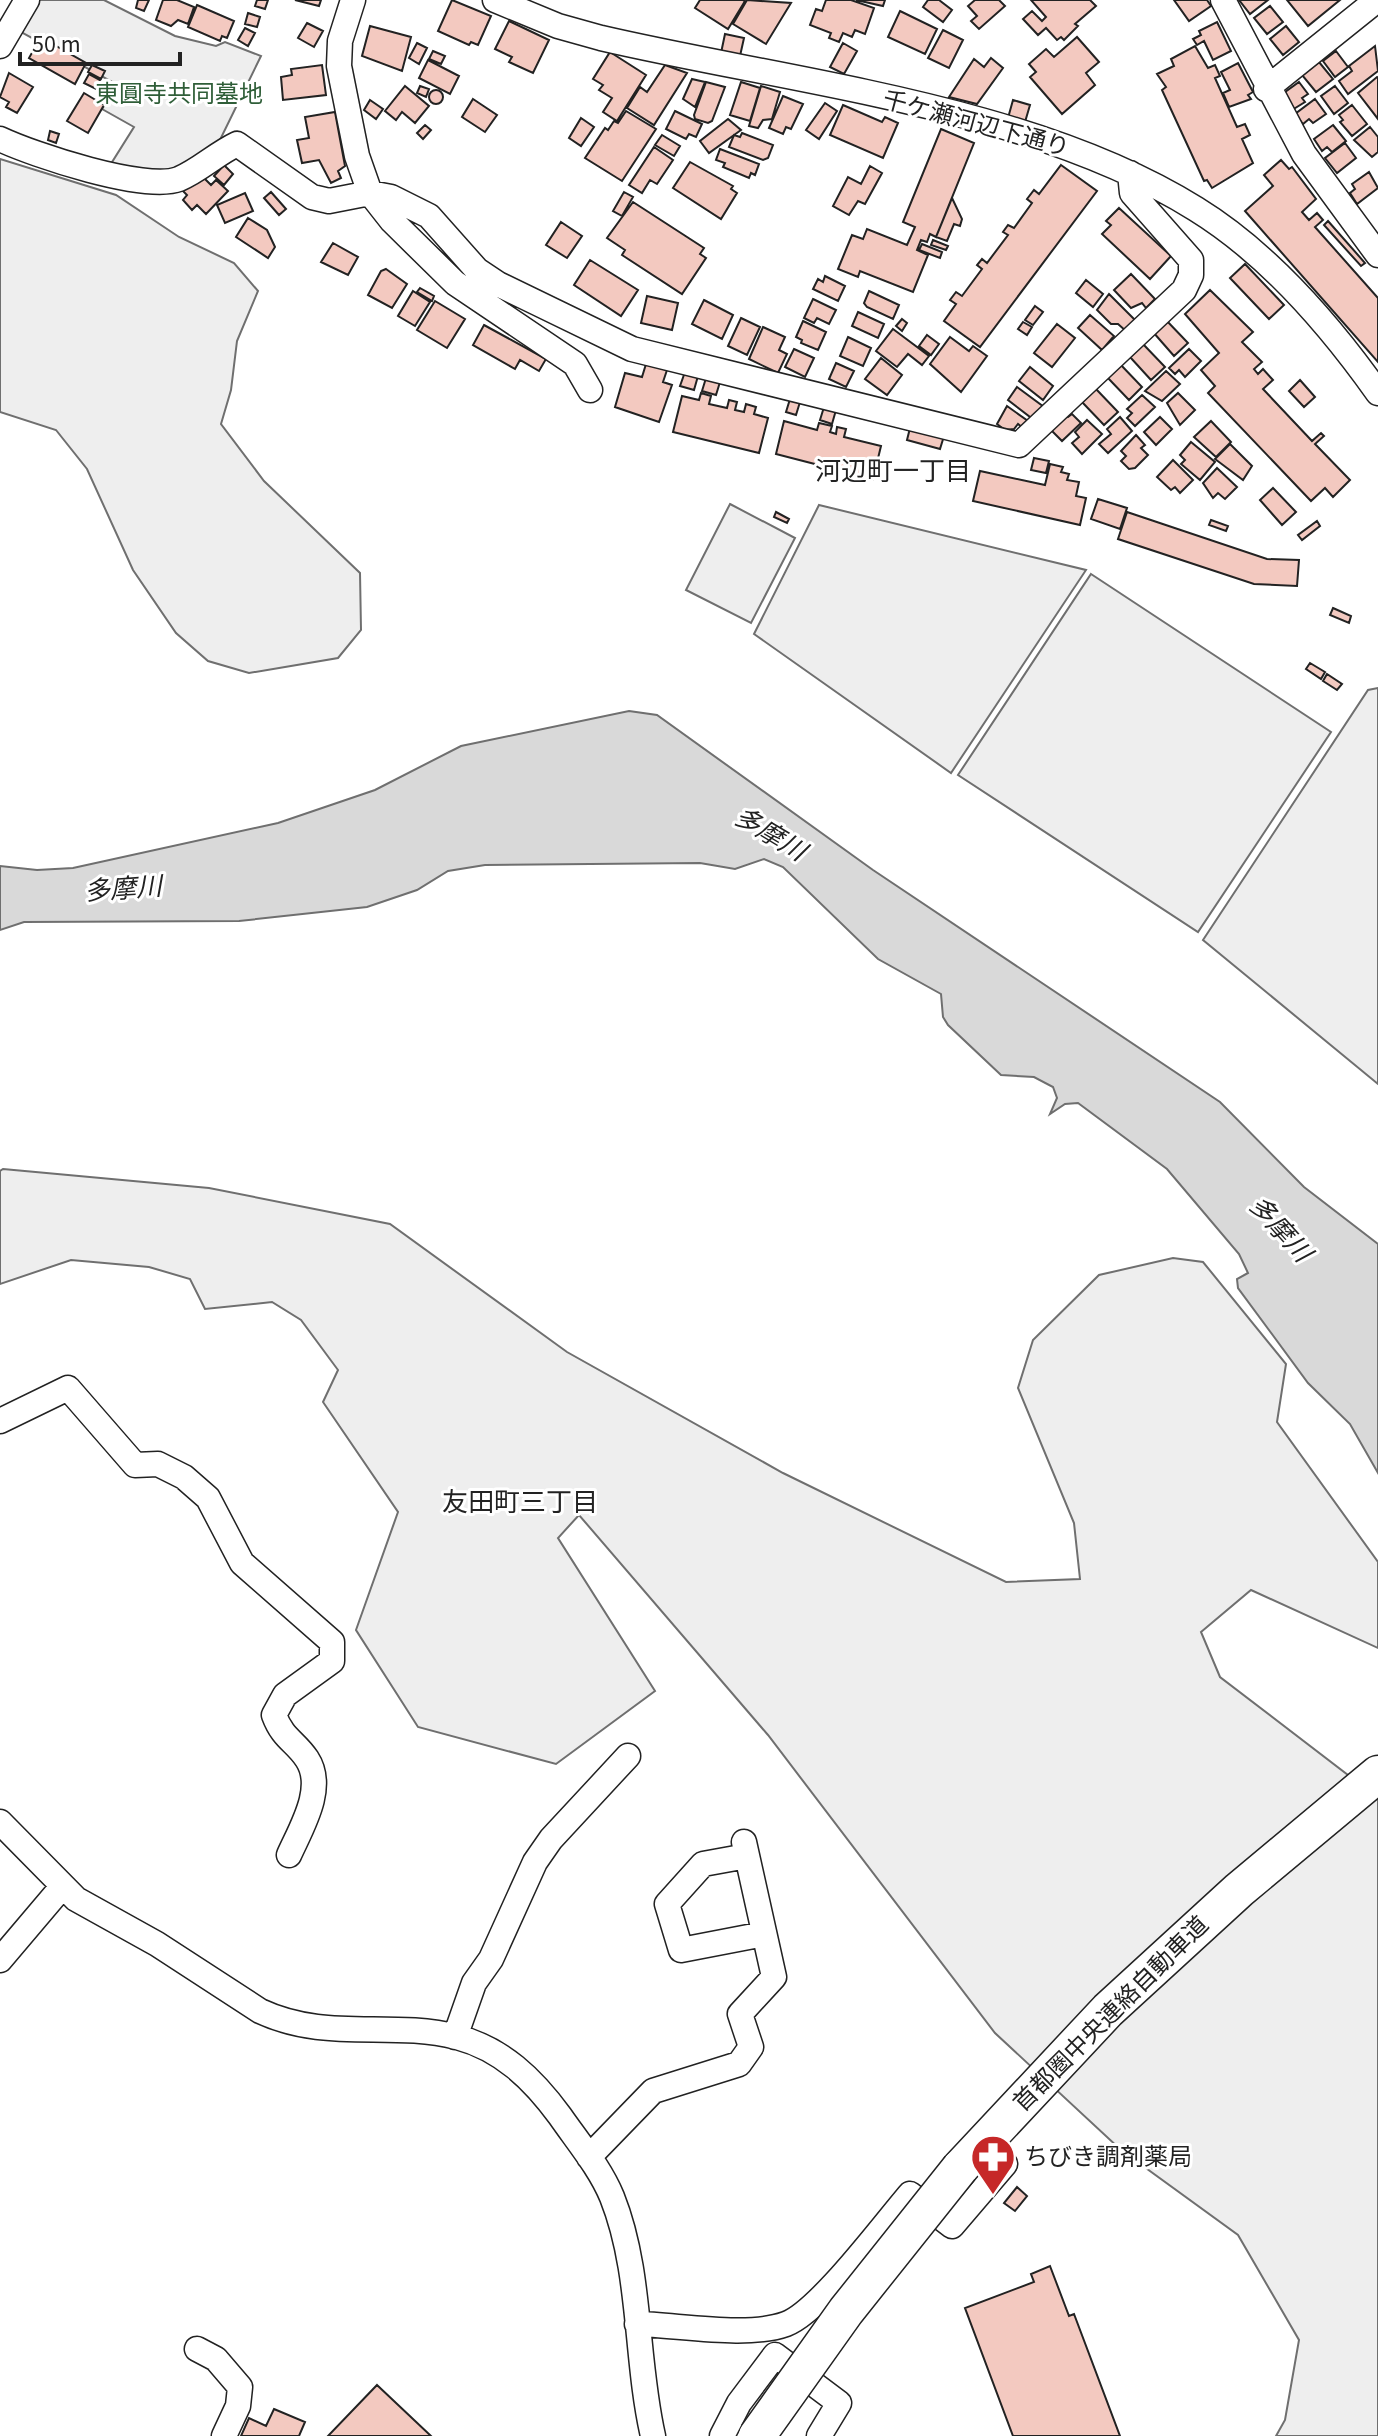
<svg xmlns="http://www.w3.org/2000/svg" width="1378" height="2436" font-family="'Source Sans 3','Noto Sans JP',sans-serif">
<rect width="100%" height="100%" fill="#fff"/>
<!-- green -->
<path fill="#eee" stroke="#6f6f6f" stroke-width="2" d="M39,0H104L175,36L216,46L225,42L261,56L217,146L176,173L109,167L134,127L102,109L118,85L19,31Z
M0,159L116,195L179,237L234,263L258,291L237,341L231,390L221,424L264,481L360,573L361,630L338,658L249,673L208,661L176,633L133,570L87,469L56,430L0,412Z
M730,504L795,538L751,623L686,590Z
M819,505L1086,570L951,773L754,634Z
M1091,574L1331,732L1198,932L958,775Z
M1378,688V1084L1203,940L1368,690Z
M3,1169L209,1188L390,1224L567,1352L783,1473L1006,1582L1080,1579L1074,1523L1018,1388L1033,1340L1099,1275L1173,1258L1203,1262L1286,1364L1277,1422L1378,1562V1648L1251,1590L1201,1632L1220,1677L1378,1798V2436H1276L1285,2420L1299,2340L1238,2235L1121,2150L995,2033L768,1735L579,1515L558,1538L655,1691L556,1764L418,1727L356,1630L398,1512L323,1402L338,1370L301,1320L272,1302L205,1309L190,1279L149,1267L71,1260L0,1284V1171Z"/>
<!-- water -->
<path fill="#d9d9d9" stroke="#6f6f6f" stroke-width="2" d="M629,711L657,715L873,870L1220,1102L1304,1187L1378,1244V1473L1350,1424L1308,1383L1238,1288L1237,1279L1248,1273L1239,1254L1167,1169L1078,1103L1065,1104L1050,1114L1057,1098L1053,1087L1034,1077L1001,1075L948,1025L943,1017L941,994L878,959L783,867L764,859L735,869L700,863L485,865L448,871L417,890L367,907L239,921L24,922L0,930V866L37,870L73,868L278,823L375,790L461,746Z"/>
<!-- building -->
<path fill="#f3c9c0" stroke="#222" stroke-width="2" d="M138,0H149L144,11L136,8Z
M163,0H177L194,7L188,24L178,20L171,26L156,20Z
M257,0H268L265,9L255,6Z
M295,0H321L319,6Z
M452,0L491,16L478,45L471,42L469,45L438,31Z
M700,0H743L745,1L728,29L695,8Z
M747,0L791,3L766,44L733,24Z
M826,0H851L874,8L865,34L855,30L852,37L843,33L839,42L829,38L831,33L810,25L816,9L822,11Z
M856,0H885L883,6Z
M928,0H939L952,10L943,22L923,7Z
M975,0H999L1005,6L979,29L971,21L977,16L968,6Z
M1090,0L1096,6L1075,24L1078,26L1064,40L1061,37L1057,40L1046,28L1038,35L1023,19L1032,11L1042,21L1046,17L1031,0Z
M1174,0H1207L1211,6L1189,21Z
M1239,0H1268L1250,14Z
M1287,0H1340L1308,26Z
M197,5L234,21L227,38L222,36L220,41L188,27Z
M1270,6L1283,22L1267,34L1254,18Z
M900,11L937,29L925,54L888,37Z
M248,13L260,17L257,27L245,24Z
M509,21L549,40L533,73L509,62L512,57L495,49Z
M1217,22L1231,51L1213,60L1204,41L1197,45L1193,39L1201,35L1199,31Z
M307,23L323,31L314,47L298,38Z
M370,26L411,37L402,71L362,56Z
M1286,26L1299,42L1283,55L1270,39Z
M245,28L255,33L248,46L238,40Z
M943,30L963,40L949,68L928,58Z
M725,34L744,38L740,56L721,53Z
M1077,37L1099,62L1086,73L1095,85L1062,114L1030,77L1036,72L1029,64L1046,49L1054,57Z
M38,42L46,46L49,42L86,63L75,84L29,58Z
M417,43L427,48L419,64L409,58Z
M843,43L857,51L844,74L830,67Z
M1195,46L1208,68L1215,65L1220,76L1215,78L1237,127L1245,124L1250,135L1242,139L1253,163L1212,188L1207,180L1204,181L1162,90L1166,87L1157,74L1174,66L1171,59Z
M1375,46L1378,71L1348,94L1339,81L1352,71L1349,66Z
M433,51L445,56L441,64L429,59Z
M1336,51L1348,67L1335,77L1323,61Z
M610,52L646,75L617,121L603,112L612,98L599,90L603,85L593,79Z
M991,58L1003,68L977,104L949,97L974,59L984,67Z
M428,60L459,76L450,94L419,78Z
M1319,62L1333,79L1316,92L1302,75Z
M1238,63L1253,92L1248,95L1251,99L1229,107L1223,93L1230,90L1221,72Z
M92,65L105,71L101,79L88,72Z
M322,65L326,95L283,100L281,77L292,75L291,69Z
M665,65L687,73L654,125L627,108L640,87L647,92Z
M9,73L33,87L17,113L6,107L9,102L0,97Z
M89,74L100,80L96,89L84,83Z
M1377,77L1378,78V119L1358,93Z
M692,79L705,82L695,107L683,99Z
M706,82L725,87L712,121L708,123L695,119L694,115Z
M741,82L760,88L750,121L730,115Z
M1299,82L1308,94L1302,98L1305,102L1292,110L1281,95Z
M405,86L429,106L415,123L402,112L396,120L385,111Z
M420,86L429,89L426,97L417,93Z
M761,86L780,92L772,119L763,120L758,128L749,126Z
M1335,86L1348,103L1334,114L1321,96Z
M429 97a7 7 0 1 1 14 0a7 7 0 1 1-14 0Z
M84,93L104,105L88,133L67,121Z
M783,96L803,104L791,129L786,127L783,134L769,128Z
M473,99L497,115L485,132L462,117Z
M1315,99L1326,114L1313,123L1309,119L1303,124L1295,114Z
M370,100L383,109L376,119L364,110Z
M1013,100L1030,105L1025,122L1008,118Z
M825,103L837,111L819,139L806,130Z
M843,105L882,122L885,117L898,123L883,158L830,135Z
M1352,105L1367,124L1352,136L1340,122L1343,120L1339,115Z
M626,111L656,129L622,181L585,158L605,128L608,130L614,121L618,123Z
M675,111L702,124L696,137L689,134L686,139L666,129Z
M335,112L345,166L338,171L341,178L331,183L319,160L302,163L297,140L309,138L305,117Z
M581,118L594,127L581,146L569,138Z
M728,119L741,130L709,153L700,141Z
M425,125L431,130L423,139L417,133Z
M1333,125L1346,141L1332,152L1327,147L1322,151L1314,139Z
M1370,127L1378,137V152L1372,157L1354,140Z
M941,129L974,143L936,237L930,234L927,242L921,240L917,250L928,255L913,292L860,271L858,277L838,269L852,235L863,239L867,229L907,245L915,227L903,222Z
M50,131L59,134L56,143L48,140Z
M742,133L773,145L768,158L763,160L729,147L734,135L740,137Z
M662,135L680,146L674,156L655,145Z
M1345,143L1356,158L1337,173L1325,158Z
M654,147L673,160L657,184L650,180L642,193L629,185Z
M720,149L759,164L755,175L751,173L749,178L723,167L725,163L716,160Z
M1281,160L1289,169L1292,167L1316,199L1302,212L1309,220L1317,213L1323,220L1315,227L1378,298V362L1245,211L1273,186L1264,175Z
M690,162L733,186L731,189L737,193L721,219L673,188Z
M224,165L233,174L224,185L214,176Z
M1061,165L1097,191L980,347L944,321L956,304L950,300L956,292L962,296L982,269L977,265L982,259L987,263L1008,235L1003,232L1008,225L1014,228L1032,203L1027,199L1034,190L1039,194Z
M870,166L882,173L865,204L858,201L849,215L833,206L848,177L861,184Z
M1369,172L1378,188L1357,204L1350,193L1355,189L1352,184Z
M204,178L211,185L216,180L228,191L206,214L197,205L192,210L183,200L187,195L181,189Z
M271,192L286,209L279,215L264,198Z
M624,192L633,197L622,216L613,211Z
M245,193L253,211L225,223L217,205Z
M952,198L962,219L960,226L954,224L947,241L936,237Z
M633,202L704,248L700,254L706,258L682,294L622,255L625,250L607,238Z
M1119,208L1171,256L1150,279L1102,234L1111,225L1106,221Z
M248,218L267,230L275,247L268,258L236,237Z
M1328,221L1365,263L1361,266L1324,225Z
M561,222L582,236L567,258L546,245Z
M933,240L948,246L946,250L931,245Z
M333,243L358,257L348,275L321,262Z
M922,244L942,252L940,258L919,250Z
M590,260L638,290L621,316L574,285Z
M1245,264L1284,305L1269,319L1230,278Z
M386,269L407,284L392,308L368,295L381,271Z
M1131,274L1155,299L1146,308L1142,303L1131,308L1114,290Z
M825,276L845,286L838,301L813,289L818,279L823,282Z
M1086,280L1103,294L1093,307L1076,293Z
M420,288L434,296L432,301L417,292Z
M1210,290L1253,332L1242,342L1262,362L1254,369L1258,374L1263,369L1273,380L1263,389L1312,441L1321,433L1324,436L1315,444L1350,480L1333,497L1325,488L1311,501L1208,393L1215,386L1201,370L1219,353L1185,314Z
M413,291L430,302L415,326L398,316Z
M869,291L899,305L893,319L867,307L864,303Z
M1109,294L1137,322L1127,332L1118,324H1111L1097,310Z
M647,296L678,303L672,330L641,323Z
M813,299L836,310L829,324L817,318L814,323L804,318Z
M704,300L733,315L722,339L692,324Z
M435,301L465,319L447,348L417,330Z
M1035,306L1043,312L1033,325L1025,320Z
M858,312L884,324L878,338L852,326Z
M1090,315L1114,336L1102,350L1078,328Z
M741,318L760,327L747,355L728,346Z
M902,319L907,323L902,331L896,326Z
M1166,320L1188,343L1174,356L1153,332Z
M803,321L826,332L818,350L801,343L802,340L796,337Z
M1023,322L1032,327L1027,335L1018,329Z
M1057,324L1075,338L1052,367L1034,353Z
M484,325L546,359L539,371L520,360L515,369L473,345Z
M763,327L785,337L779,350L787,354L778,373L749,359Z
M893,329L929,356L922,365L908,354L897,367L876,351Z
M927,335L939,344L931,355L919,346Z
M848,337L871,348L863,366L840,356Z
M950,337L969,351L973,346L987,356L961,392L930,364Z
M1143,344L1165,367L1151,380L1130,357Z
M794,349L814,358L805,377L785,367Z
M1189,349L1201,361L1185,377L1179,370L1175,374L1169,368Z
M881,358L902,375L887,395L865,379Z
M836,363L854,371L846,387L829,379Z
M646,364L667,370L663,382L672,385L659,422L615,407L625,373L642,377Z
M1120,364L1142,387L1129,400L1107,377Z
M1030,367L1053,386L1043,400L1019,381Z
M1166,371L1180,384L1162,401L1145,391Z
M685,372L698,376L694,390L680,386Z
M706,378L720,382L716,395L702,391Z
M1300,380L1315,397L1304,407L1289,391Z
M1017,387L1044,407L1034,420L1008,400Z
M1096,389L1118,412L1104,425L1082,402Z
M701,393L711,396L709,404L727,408L729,400L737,402L735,410L744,412L746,404L756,407L754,414L768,418L759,453L673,432L682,396L699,400Z
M1178,393L1195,410L1180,425L1167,403Z
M1142,395L1155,407L1135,426L1127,418L1132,413L1127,409Z
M790,399L800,402L796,415L786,412Z
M1007,406L1028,421L1023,428L1018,424L1014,429L1005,430L997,424Z
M824,407L836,410L832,424L820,420Z
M1064,413L1068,417L1072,414L1081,423L1062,441L1049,428Z
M1120,417L1132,431L1108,453L1099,444L1111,434L1107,429Z
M1160,417L1172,429L1156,445L1144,432Z
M1087,420L1102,434L1082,454L1072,443L1079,437L1075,432Z
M784,421L817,430L819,423L832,426L830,432L836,434L837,427L846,429L844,437L881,446L873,479L776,454Z
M1211,421L1231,442L1216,457L1194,437Z
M910,428L944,436L940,449L907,440Z
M1136,435L1145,445L1141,448L1148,455L1135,468L1129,469L1121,461L1126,456L1121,451Z
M1191,442L1215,462L1200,480L1181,464L1185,460L1180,455Z
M1230,444L1252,466L1243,480L1215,459Z
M1034,458L1049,461L1046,473L1031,470Z
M1173,460L1193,480L1180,493L1175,487L1171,490L1157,477Z
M1050,464L1063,467L1061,472L1069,474L1067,480L1079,482L1076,496L1086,498L1080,525L973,501L980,471L1045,485Z
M1217,468L1237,487L1225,499L1218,493L1213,498L1203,483Z
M1273,488L1296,512L1282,525L1260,500Z
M1098,499L1127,508L1120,529L1091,519Z
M776,512L789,519L787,523L774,517Z
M1127,512L1267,559L1299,560L1297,586L1254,584L1118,539Z
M1211,520L1228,526L1226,531L1209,525Z
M1317,521L1320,526L1302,540L1298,535Z
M1333,608L1351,616L1349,623L1330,615Z
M1310,663L1325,672L1321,679L1306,669Z
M1327,674L1342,684L1337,690L1323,681Z
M1017,2187L1027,2196L1015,2211L1004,2203Z
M1050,2266L1069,2316L1074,2314L1120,2436H1013L965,2308L1034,2282L1031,2274Z
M377,2385L431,2436H328Z
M274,2409L305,2422L299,2436H241L249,2418L266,2426Z"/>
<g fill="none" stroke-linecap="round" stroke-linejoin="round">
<!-- minor casing -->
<g stroke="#222" stroke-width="27">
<path id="minor" d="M353,0L340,41L339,66L357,156L370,193L392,221L455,283L575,364L590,390
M495,0L558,26L601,38C790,82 1031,106 1196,209C1269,254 1329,324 1378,393
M1223,0L1304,154L1378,255
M0,46L27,0
M1266,89L1377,0
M0,139C34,155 145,192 179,179C200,170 216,154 237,144L312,197L329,201L370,193L391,197L429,216L477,270L498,284L632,349L1019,445L1184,290L1191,275V260L1132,193L1130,173
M0,1421L68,1388L135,1465L158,1464L184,1477L208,1498L242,1563L332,1642V1661L285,1695L274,1715C283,1739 295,1741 307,1759C326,1788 301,1828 289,1855
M0,1822L76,1899L157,1944L260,2011C326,2042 390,2020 457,2037C502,2049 533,2079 560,2116C578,2142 600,2168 612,2197C642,2272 635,2358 653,2436
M747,1856L703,1864L667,1904L681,1950L764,1934
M0,1960L61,1888
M455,2037L474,1983L491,1959L535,1862L551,1839L628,1756
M589,2157L653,2091L739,2064L751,2047L740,2014L774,1977L744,1842
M637,2324C679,2325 748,2338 786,2324C819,2312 884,2224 910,2194L952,2226L1005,2164
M197,2349L216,2359L240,2387L238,2406L224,2436
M722,2436L739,2403L775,2355L839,2403L819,2436"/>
</g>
<!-- highway casing -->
<g stroke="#222" stroke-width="39">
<path id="highway" d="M960,2168L1108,2010L1239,1890L1378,1774"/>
</g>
<!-- minor -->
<use href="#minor" stroke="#fff" stroke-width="24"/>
<!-- highway -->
<use href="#highway" stroke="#fff" stroke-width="36"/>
<!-- highway-bridge casing -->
<g stroke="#222" stroke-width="39" stroke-linecap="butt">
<path id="highway-bridge" d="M757,2436L846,2311L960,2168"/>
</g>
<!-- highway-bridge -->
<use href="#highway-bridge" stroke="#fff" stroke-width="36"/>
</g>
<!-- icons -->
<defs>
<g id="pharmacy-pin" transform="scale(2.3)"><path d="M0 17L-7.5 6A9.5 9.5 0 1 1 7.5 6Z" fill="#c62828" stroke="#fff"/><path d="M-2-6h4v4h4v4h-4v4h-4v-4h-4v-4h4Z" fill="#fff"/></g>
</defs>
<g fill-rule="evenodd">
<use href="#pharmacy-pin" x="993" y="2157"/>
</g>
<g text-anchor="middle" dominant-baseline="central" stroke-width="6" stroke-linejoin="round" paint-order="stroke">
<!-- park labels -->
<g font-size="24" fill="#2f5e38" stroke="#fff">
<text x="179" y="94">東圓寺共同墓地</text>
</g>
<!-- street labels -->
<g font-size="24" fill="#222" stroke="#fff">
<text transform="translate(976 124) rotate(15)">千ケ瀬河辺下通り</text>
<text transform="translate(1111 2014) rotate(-45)">首都圏中央連絡自動車道</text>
</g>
<!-- poi labels -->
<g font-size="24" fill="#222" stroke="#fff" text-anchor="start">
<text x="1024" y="2157">ちびき調剤薬局</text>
</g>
<!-- neighbourhood labels -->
<g font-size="26" fill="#222" stroke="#fff">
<text x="893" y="471">河辺町一丁目</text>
<text x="520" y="1502">友田町三丁目</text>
</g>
<!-- water labels -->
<g font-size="26" font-style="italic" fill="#222" stroke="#fff">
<text transform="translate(770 834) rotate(31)">多摩川</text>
<text transform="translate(123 889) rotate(-4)">多摩川</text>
<text transform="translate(1280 1229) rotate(48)">多摩川</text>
</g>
</g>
<!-- scale -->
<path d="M20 52v12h160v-12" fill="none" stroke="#222222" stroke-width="4"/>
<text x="32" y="52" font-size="24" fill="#222222" stroke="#ffffff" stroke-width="6" paint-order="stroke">50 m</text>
</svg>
